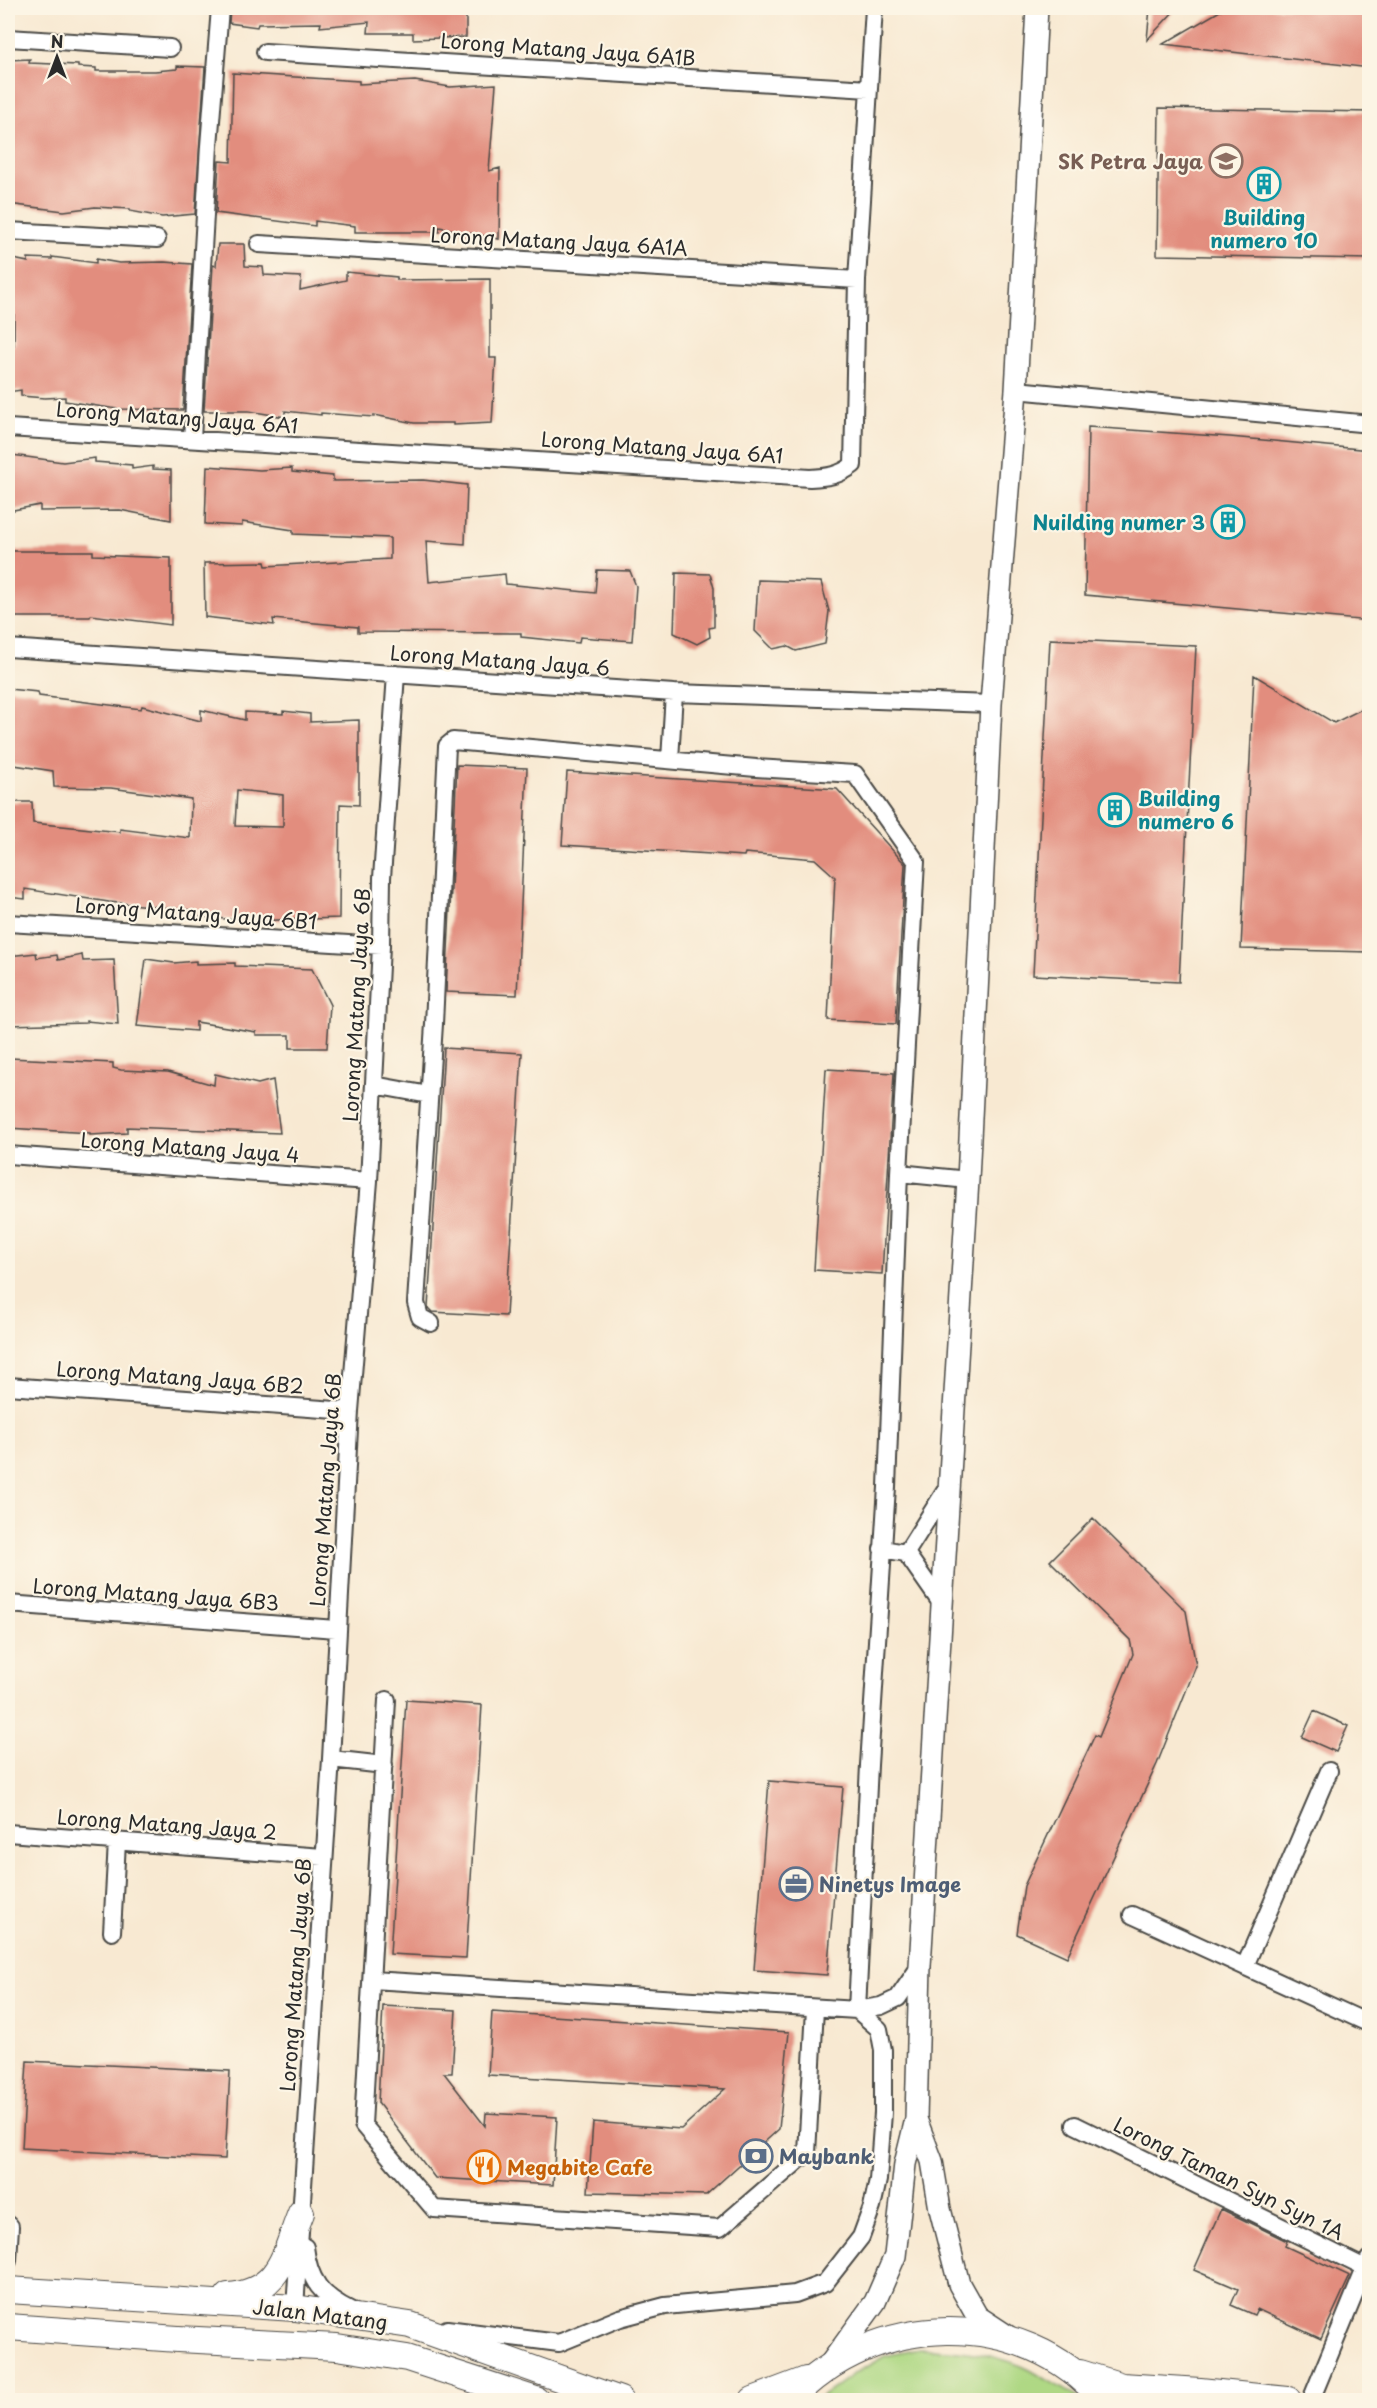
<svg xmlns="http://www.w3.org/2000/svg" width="1377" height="2408" font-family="'Playpen Sans',sans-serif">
<rect width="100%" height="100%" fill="#fcf5e5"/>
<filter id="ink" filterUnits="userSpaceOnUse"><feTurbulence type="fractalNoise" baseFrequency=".0167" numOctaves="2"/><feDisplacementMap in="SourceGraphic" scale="12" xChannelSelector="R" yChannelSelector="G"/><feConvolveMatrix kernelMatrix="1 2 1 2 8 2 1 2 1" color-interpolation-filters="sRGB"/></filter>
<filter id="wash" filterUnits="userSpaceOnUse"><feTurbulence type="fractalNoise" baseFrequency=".008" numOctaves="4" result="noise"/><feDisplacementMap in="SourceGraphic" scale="24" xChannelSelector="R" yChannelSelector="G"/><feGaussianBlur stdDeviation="1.35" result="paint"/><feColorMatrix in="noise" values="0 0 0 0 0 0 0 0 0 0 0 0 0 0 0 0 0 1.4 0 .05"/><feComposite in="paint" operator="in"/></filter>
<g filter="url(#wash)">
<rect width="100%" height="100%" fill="#f8e9d2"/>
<!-- green -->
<path fill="#afd884" stroke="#6d8258" stroke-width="1.5" d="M919,2349C956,2349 996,2353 1030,2370C1048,2380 1065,2391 1083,2400H817L852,2375L885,2356Z"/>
<g id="blocks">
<!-- building -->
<path fill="#e28d7e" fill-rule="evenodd" d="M230,8H466V37L413,39V33H368L369,22L320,27L321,23L258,24L257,27L229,23Z
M1150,8H1177L1147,40Z
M1225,8H1370V68L1163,44Z
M30,59L29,63L78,65V67L96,68V71H155L177,69V66L205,67L195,214L162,217L130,211V209L95,207L64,211L8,204V60Z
M233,73L359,81V84L415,81L450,87L496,84L489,171L500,168L499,239L439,227V232H355V226L315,221V226L216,213L219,161L231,162Z
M1159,108L1370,112V259L1157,255Z
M218,244H244L245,266L263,267L264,275L301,277L300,290L346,280V272L397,277V280L490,279V358H496L492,423L453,425V423H414L374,415V417L321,413V415L285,411V417L249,411H204L213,265L216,266Z
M52,257L96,263V259L119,263L164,262L192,264L183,410L117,409L65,401V397L45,398L21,396V390L8,392V345H14V311H8V258L28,262V258L52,259Z
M1088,427L1230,437L1370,450V621L1085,595Z
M12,455L63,462L95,458V462L132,465V469L153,466V469L171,470V520L120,510L40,511V505L8,511Z
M207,466L260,470L292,468V472L333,476V481L423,480L467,485L465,544L426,541L429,582L505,574L506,584L595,593L597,570L630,571L636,586L632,641L580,637L579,643L521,637V633L358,632V627L273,619L274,625L205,617L204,563L265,562L266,566L390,559V538L293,534V530L242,522V526L205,524Z
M8,551H93V555L171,558V625L91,615L90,617H8Z
M676,573L710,574L714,588V627L709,628L710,637L697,644L674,633Z
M758,580L821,582L829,611L825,644L796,651L787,646L773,649L755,631Z
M1050,639L1196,646L1179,982L1033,975Z
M1254,675L1334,723L1370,705V952L1241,949Z
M8,689L38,692L39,696L141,709L142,706L201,721V710L245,720V712L283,714V711L310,714V722L359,720V805L340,804L339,918L249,921L192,916L191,910L109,902L25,889V899L8,897L9,802H32L33,823L120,832V829L190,838L191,799L111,788L54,787L53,771L8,764ZM237,790L283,795V827L235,826Z
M457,765L527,768L517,995L446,992Z
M567,772L837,789L905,864L896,1024L828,1020L835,877L815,859L745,853L744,856L562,845Z
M36,953L37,958L57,955L58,960L82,955L83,961L114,960L118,1024L86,1021V1023L8,1025V956Z
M146,959L174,963L196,961V964L235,963V966L312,969L330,1005L327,1048H290V1035H256V1032L196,1022V1031L137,1026Z
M444,1048L522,1053L506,1316L432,1312L428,1308Z
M9,1058L113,1063V1068L121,1070L168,1072L214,1085L215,1074L258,1084L273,1080L280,1133L127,1127V1133L90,1135V1133L8,1128Z
M826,1069L894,1073L882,1274L814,1270Z
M1093,1518L1186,1611L1196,1666L1157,1764L1067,1957L1017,1934L1024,1886L1095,1735L1099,1737L1133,1654L1130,1640L1050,1561Z
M406,1700L482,1705L466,1958L390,1954Z
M1314,1711L1348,1726L1336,1752L1302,1737Z
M769,1781L843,1787L827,1975L754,1970Z
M383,2006L456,2010L452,2073H444L485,2126L486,2113L557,2117L553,2185L435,2178L378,2103Z
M492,2012L789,2032L779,2129L706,2195L588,2192L593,2122L681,2129L725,2089L488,2075Z
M27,2061L230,2071L225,2159L22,2148Z
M1221,2209L1287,2241L1285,2246L1350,2276L1321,2339L1257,2309L1254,2315L1231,2305L1238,2289L1194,2270Z"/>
</g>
</g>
<g filter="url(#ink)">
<use href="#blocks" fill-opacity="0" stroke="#4a4844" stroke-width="1.5"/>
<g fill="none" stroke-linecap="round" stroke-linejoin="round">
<!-- minor casing -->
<g stroke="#4a4844" stroke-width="20">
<path id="minor" d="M8,38L170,48
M265,52L869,89
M8,231L157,239
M259,244L857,280
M1016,390L1370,424
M8,428L810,478C827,477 839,476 853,465L857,280L874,8
M192,439L209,146L220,8
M8,648L674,693L991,704
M670,760L674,693
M8,923L381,946
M374,1085L429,1095
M8,1155L369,1181
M899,1173L968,1180
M431,1323L420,1317L416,1303L434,1024L447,746L453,741L756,768L855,774L916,861L899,1173L887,1487L869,1765L857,2010
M8,1386L350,1411
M882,1549L906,1553L943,1606
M906,1553L949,1485
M8,1604L336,1629
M387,1700L363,2125L434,2209L720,2228L807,2153L815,2009
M331,1759L384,1765
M8,1833L323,1857
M1132,1915L1370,2024
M112,1932L117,1842
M1245,1966L1329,1771
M372,1980L857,2010L881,2006L898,1998L920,1966
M1075,2125L1365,2268
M8,2224L10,2226L8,2261
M305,2247C309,2281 321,2296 352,2311
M295,2308L331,1759L350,1411L369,1181L381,946L382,878L396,674
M447,2329L559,2343L620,2318L665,2306L795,2294L825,2283L861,2237L872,2207L878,2180L883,2113V2050L879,2029L857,2010
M1311,2400L1369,2259"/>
</g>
<!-- tertiary casing -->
<g stroke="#4a4844" stroke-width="24">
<path id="tertiary" d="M916,2119L932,2161L940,2209L959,2284L977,2316L1009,2337
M828,2367L875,2302L895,2256L905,2164L916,2119L920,1966L968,1180L991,704L1016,390L1037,8"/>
</g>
<!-- primary casing -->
<g stroke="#4a4844" stroke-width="28">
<path id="primary" d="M8,2290L295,2308L410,2325L620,2400
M228,2296C281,2292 284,2255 301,2213
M8,2327L178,2339L337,2347L407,2358L536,2400
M1080,2373L1122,2386L1200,2391L1288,2400
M753,2400L806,2380
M790,2400C873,2311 1022,2305 1103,2400"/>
</g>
<!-- minor -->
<use href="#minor" stroke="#fff" stroke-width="16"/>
<!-- tertiary -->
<use href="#tertiary" stroke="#fff" stroke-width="21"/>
<!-- primary -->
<use href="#primary" stroke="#fff" stroke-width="26"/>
</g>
</g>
<!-- icons -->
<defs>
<g id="school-ring" transform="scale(1.725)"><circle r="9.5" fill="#fcf5e5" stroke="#8d6e63" stroke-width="1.5"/><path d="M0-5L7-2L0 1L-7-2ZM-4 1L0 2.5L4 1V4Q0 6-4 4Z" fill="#8d6e63"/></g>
<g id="building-ring" transform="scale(1.725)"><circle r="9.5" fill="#fcf5e5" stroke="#0f9aa8" stroke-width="1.5"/><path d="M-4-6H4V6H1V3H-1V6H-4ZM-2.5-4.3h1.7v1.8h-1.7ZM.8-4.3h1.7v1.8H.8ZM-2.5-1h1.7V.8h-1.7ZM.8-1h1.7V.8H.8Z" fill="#0f9aa8"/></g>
<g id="office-ring" transform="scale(1.725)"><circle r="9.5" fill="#fcf5e5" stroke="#5c6f8a" stroke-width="1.5"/><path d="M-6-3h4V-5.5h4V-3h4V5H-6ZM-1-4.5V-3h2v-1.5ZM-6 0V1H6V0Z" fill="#5c6f8a"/></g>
<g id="bank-ring" transform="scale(1.725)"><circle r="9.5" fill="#fcf5e5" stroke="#5c6f8a" stroke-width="1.5"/><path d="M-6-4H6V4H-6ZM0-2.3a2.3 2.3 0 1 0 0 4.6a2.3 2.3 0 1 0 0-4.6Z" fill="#5c6f8a"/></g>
<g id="restaurant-ring" transform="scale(1.725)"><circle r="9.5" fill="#fcf5e5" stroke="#e8710a" stroke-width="1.5"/><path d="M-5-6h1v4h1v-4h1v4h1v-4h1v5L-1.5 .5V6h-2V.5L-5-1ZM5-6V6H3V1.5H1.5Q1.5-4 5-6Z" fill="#e8710a"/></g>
</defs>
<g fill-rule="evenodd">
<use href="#school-ring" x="1226" y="161"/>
<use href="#building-ring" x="1264" y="184"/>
<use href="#building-ring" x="1228" y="522"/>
<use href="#building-ring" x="1115" y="810"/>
<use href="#office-ring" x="796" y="1884"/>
<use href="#bank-ring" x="756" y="2156"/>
<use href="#restaurant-ring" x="484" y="2167"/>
</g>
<g text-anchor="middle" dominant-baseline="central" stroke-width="4.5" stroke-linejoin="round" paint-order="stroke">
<!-- street labels -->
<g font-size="20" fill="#2b2b2b" stroke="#fcf5e5">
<text transform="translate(568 49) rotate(4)">Lorong Matang Jaya 6A1B</text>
<text transform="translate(559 241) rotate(3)">Lorong Matang Jaya 6A1A</text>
<text transform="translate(177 417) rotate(4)">Lorong Matang Jaya 6A1</text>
<text transform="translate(662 447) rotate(4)">Lorong Matang Jaya 6A1</text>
<text transform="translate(500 660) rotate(4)">Lorong Matang Jaya 6</text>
<text transform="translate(196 913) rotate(4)">Lorong Matang Jaya 6B1</text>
<text transform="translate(356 1005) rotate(-87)">Lorong Matang Jaya 6B</text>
<text transform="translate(190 1147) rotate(4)">Lorong Matang Jaya 4</text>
<text transform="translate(180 1377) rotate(4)">Lorong Matang Jaya 6B2</text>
<text transform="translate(325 1490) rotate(-86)">Lorong Matang Jaya 6B</text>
<text transform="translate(156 1594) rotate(4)">Lorong Matang Jaya 6B3</text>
<text transform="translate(167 1824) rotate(4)">Lorong Matang Jaya 2</text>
<text transform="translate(295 1975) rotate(-86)">Lorong Matang Jaya 6B</text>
<text transform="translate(1229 2178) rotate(26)">Lorong Taman Syn Syn 1A</text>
<text transform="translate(320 2314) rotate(7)">Jalan Matang</text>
</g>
<!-- education labels -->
<g font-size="20" font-weight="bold" fill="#785e54" stroke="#fcf5e5" text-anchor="end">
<text x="1203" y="161">SK Petra Jaya</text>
</g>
<!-- culture labels -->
<g font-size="20" font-weight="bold" fill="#0d838f" stroke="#fcf5e5">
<text x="1264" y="217">Building<tspan x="1264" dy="23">numero 10</tspan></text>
<text x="1205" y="522" text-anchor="end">Nuilding numer 3</text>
<text x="1138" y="798" text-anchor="start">Building<tspan x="1138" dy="23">numero 6</tspan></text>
</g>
<!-- service labels -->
<g font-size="20" font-weight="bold" fill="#4e5e75" stroke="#fcf5e5" text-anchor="start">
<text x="819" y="1884">Ninetys Image</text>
<text x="779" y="2156">Maybank</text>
</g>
<!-- food labels -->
<g font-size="20" font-weight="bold" fill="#c56008" stroke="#fcf5e5" text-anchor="start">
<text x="507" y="2167">Megabite Cafe</text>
</g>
</g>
<!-- margin -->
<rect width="1377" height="2408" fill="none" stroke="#fcf5e5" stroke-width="30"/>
<!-- north arrow -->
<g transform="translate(57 57)" stroke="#fcf5e5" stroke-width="4.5" paint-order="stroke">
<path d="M0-4.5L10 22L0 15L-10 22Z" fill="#2b2b2b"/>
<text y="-9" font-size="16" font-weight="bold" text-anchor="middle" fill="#2b2b2b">N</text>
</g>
</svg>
